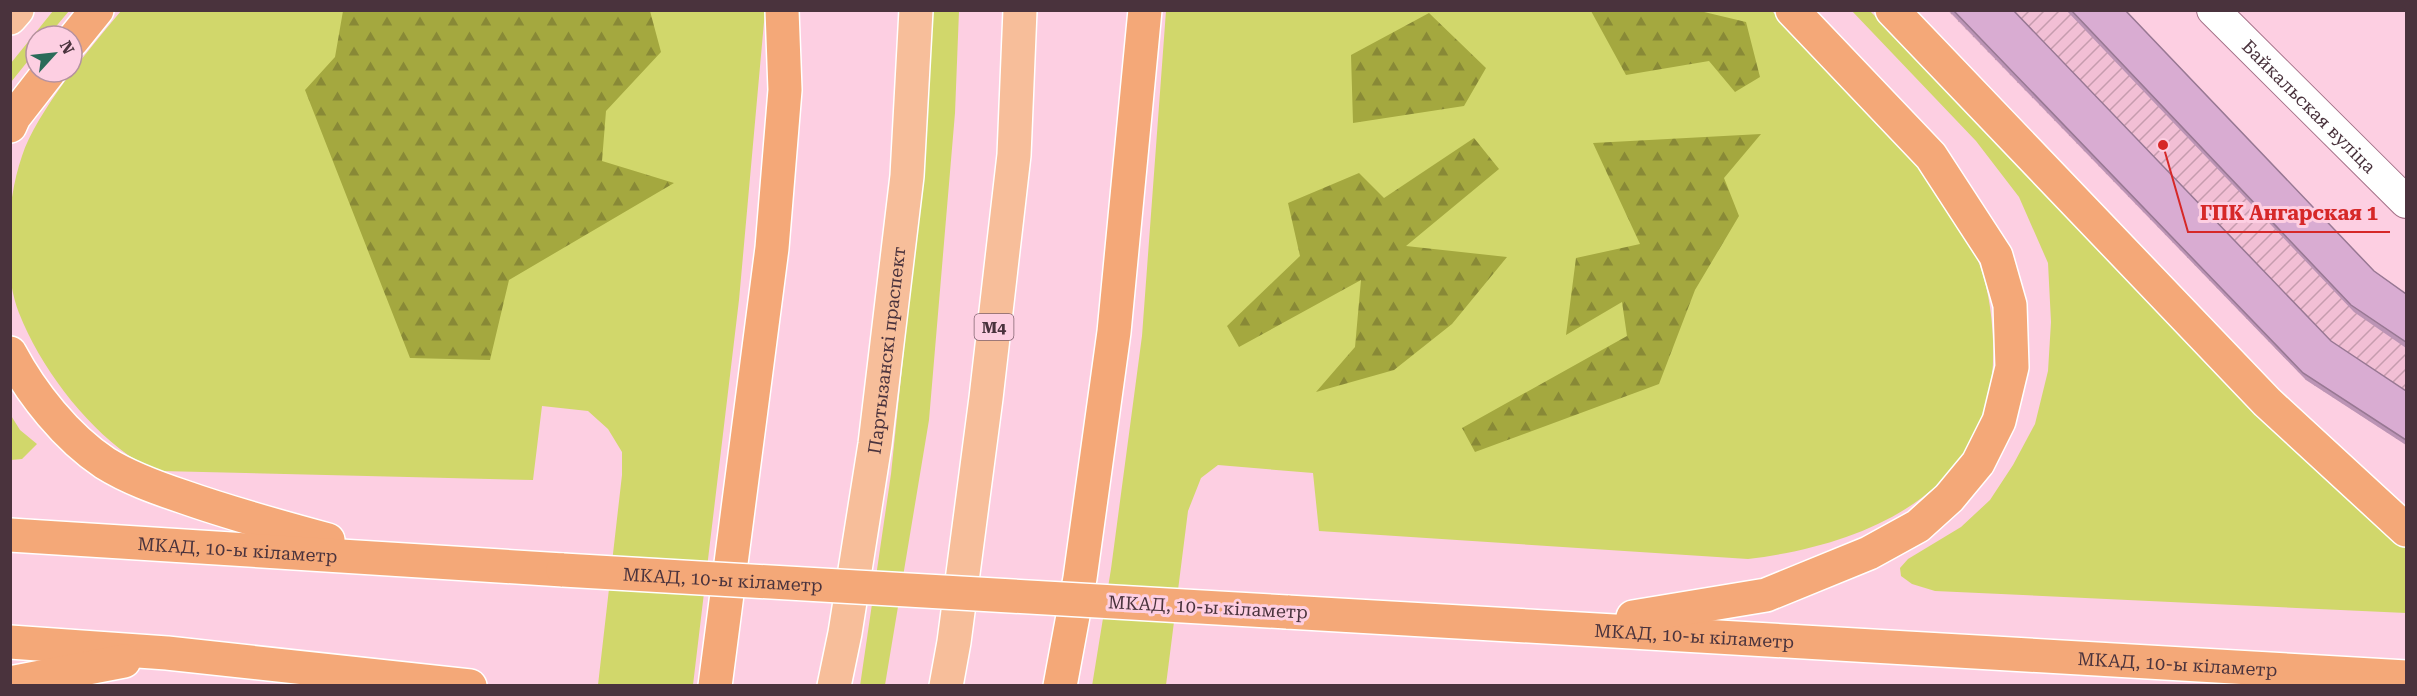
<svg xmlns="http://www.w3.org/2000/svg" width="2417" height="696" font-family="'Roboto Serif',serif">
<defs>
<pattern id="industrial-furrows" width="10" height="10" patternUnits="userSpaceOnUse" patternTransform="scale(1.5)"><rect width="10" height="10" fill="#f2bfd5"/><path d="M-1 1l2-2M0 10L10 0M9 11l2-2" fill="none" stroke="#c69cae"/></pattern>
<pattern id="forest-firs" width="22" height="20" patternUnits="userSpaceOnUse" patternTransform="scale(1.5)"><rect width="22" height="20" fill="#a4a83f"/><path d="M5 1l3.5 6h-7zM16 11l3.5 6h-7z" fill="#888936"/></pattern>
</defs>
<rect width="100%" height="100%" fill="#fdcfe2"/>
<!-- industrial -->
<path fill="url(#industrial-furrows)" d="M1948,11H2120L2376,279L2406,299V445L2306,380Z"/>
<!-- green -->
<path fill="#d1d76b" d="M53,11H69L48,36H36V51L11,82V63Z
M121,11H765L739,300L693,685H598L622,475V452L608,429L588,411L542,406L533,480L161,471C151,466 138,462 128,455C82,422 40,366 19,313C2,270 7,199 22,156C37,111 90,48 121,11Z
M932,11H959L955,113L929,420L885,685L860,686L891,474L908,310Z
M1166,11H1772C1843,83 1923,153 1971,245C1986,274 1992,308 1993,341C2000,487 1873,544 1748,559L1319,531L1313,473L1218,465L1201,478L1188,511L1166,685L1092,686L1111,569L1142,336Z
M1852,11H1870L2233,382L2406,541V613L1935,591L1912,584L1901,576L1900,568L1908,559L1961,527L1990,500L2013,465L2035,424L2048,371L2051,322L2048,263L2019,197L1976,141Z
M10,414L20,430L37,444L22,459L11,460Z"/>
<!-- forest -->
<path fill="url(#forest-firs)" d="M343,11H650L661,52L606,111L602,161L674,183L509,280L490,360L410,358L305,90L335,57Z
M1591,11H1700L1746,22L1760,77L1735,92L1709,61L1626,75Z
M1429,13L1486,68L1464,106L1353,123L1351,55Z
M1761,134L1724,178L1739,216L1695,290L1659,384L1475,452L1462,428L1627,336L1622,302L1566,335L1576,258L1640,244L1593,143Z
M1474,138L1499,169L1406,246L1507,257L1452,324L1394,370L1316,392L1355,347L1361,280L1239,347L1227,326L1300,256L1288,203L1359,173L1384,198Z"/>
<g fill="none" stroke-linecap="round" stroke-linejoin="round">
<!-- minor casing -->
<g stroke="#a47087" stroke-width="34">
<g id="minor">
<path id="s1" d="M2213,10L2406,202"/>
</g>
</g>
<!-- primary casing -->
<g stroke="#fff" stroke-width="36">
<g id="primary">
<path d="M10,18L17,10"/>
<path id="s2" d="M834,686L845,633L875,444L907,176L916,10"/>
<path d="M946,686L954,642L986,398L1014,155L1020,10"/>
</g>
</g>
<!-- trunk casing -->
<g stroke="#fff" stroke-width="36">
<g id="trunk">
<path d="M1892,10L2267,402L2406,530"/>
<path d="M72,41L97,10"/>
<path d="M10,126L14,117L49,72"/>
<path d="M10,353C32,394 66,437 105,463C129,478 157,488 184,497C232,514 280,527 328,540"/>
<path id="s3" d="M10,535L563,570"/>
<path id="s4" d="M1287,612L2406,677"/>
<path d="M1633,617L1766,595L1869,553L1918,526L1949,498L1978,463L1999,421L2012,367L2010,305L1996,256L1931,156L1792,10"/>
<path d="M10,642L167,653L470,686"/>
<path d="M10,683L124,661"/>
<path d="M715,686L772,248L785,90L782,10"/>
<path d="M1060,686L1080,578L1114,332L1145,10"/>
</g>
</g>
<!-- minor -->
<use href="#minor" stroke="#fff" stroke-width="32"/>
<!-- primary -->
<use href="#primary" stroke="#f7be9a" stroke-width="33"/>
<!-- trunk -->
<use href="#trunk" stroke="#f4a878" stroke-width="33"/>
<!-- trunk-bridge casing -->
<g stroke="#fff" stroke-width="36" stroke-linecap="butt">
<g id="trunk-bridge">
<path id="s5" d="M563,570L1287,612"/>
</g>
</g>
<!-- trunk-bridge -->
<use href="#trunk-bridge" stroke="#f4a878" stroke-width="33"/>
</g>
<!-- wall -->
<path fill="#bb94b5" d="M1948,10H2013L2331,341L2406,391V445L2306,380Z
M2066,10H2125L2374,271L2406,294V348L2354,312Z"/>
<!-- building -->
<path fill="#d9acd2" stroke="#987893" stroke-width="1.5" d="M1953,10H2013L2331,341L2406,391V440L2303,373Z
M2071,10H2125L2374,271L2406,294V342L2351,305Z"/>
<g text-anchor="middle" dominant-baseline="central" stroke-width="6" stroke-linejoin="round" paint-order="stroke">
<!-- shield labels -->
<rect fill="#fdcfe2" stroke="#80626e" stroke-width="1.5" x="974.5" y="314" width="39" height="26" rx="4.5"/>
<g font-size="16" font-weight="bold" fill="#4a333d">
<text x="994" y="327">М4</text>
</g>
<!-- street labels -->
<g font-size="18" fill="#4a333d" stroke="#fdcfe2">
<text stroke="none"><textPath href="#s1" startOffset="136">Байкальская вуліца</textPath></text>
<text stroke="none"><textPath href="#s2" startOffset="340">Партызанскі праспект</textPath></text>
<text stroke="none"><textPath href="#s3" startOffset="228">МКАД, 10-ы кіламетр</textPath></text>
<text stroke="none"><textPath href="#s5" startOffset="160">МКАД, 10-ы кіламетр</textPath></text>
<text transform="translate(1208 607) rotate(3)">МКАД, 10-ы кіламетр</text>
<text stroke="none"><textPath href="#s4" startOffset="408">МКАД, 10-ы кіламетр</textPath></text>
<text stroke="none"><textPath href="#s4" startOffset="892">МКАД, 10-ы кіламетр</textPath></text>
</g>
</g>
<!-- callouts -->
<path fill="none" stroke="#d62828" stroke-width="2" d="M2163 145L2188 232H2390"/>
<circle fill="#d62828" stroke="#fdcfe2" stroke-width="2" cx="2163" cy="145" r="6"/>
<g font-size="20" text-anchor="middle" font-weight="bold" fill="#d62828" stroke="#fdcfe2" stroke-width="6" stroke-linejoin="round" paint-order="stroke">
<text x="2289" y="220">ГПК Ангарская 1</text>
</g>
<!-- border -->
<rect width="2417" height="696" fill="none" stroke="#4a333d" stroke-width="24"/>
<!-- north arrow -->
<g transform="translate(54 54) rotate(63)"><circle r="28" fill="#fdcfe2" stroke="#b591a0" stroke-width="1.5"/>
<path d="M0-4.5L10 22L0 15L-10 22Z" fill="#2b6b59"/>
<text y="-9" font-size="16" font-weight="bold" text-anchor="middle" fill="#4a333d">N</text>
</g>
</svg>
